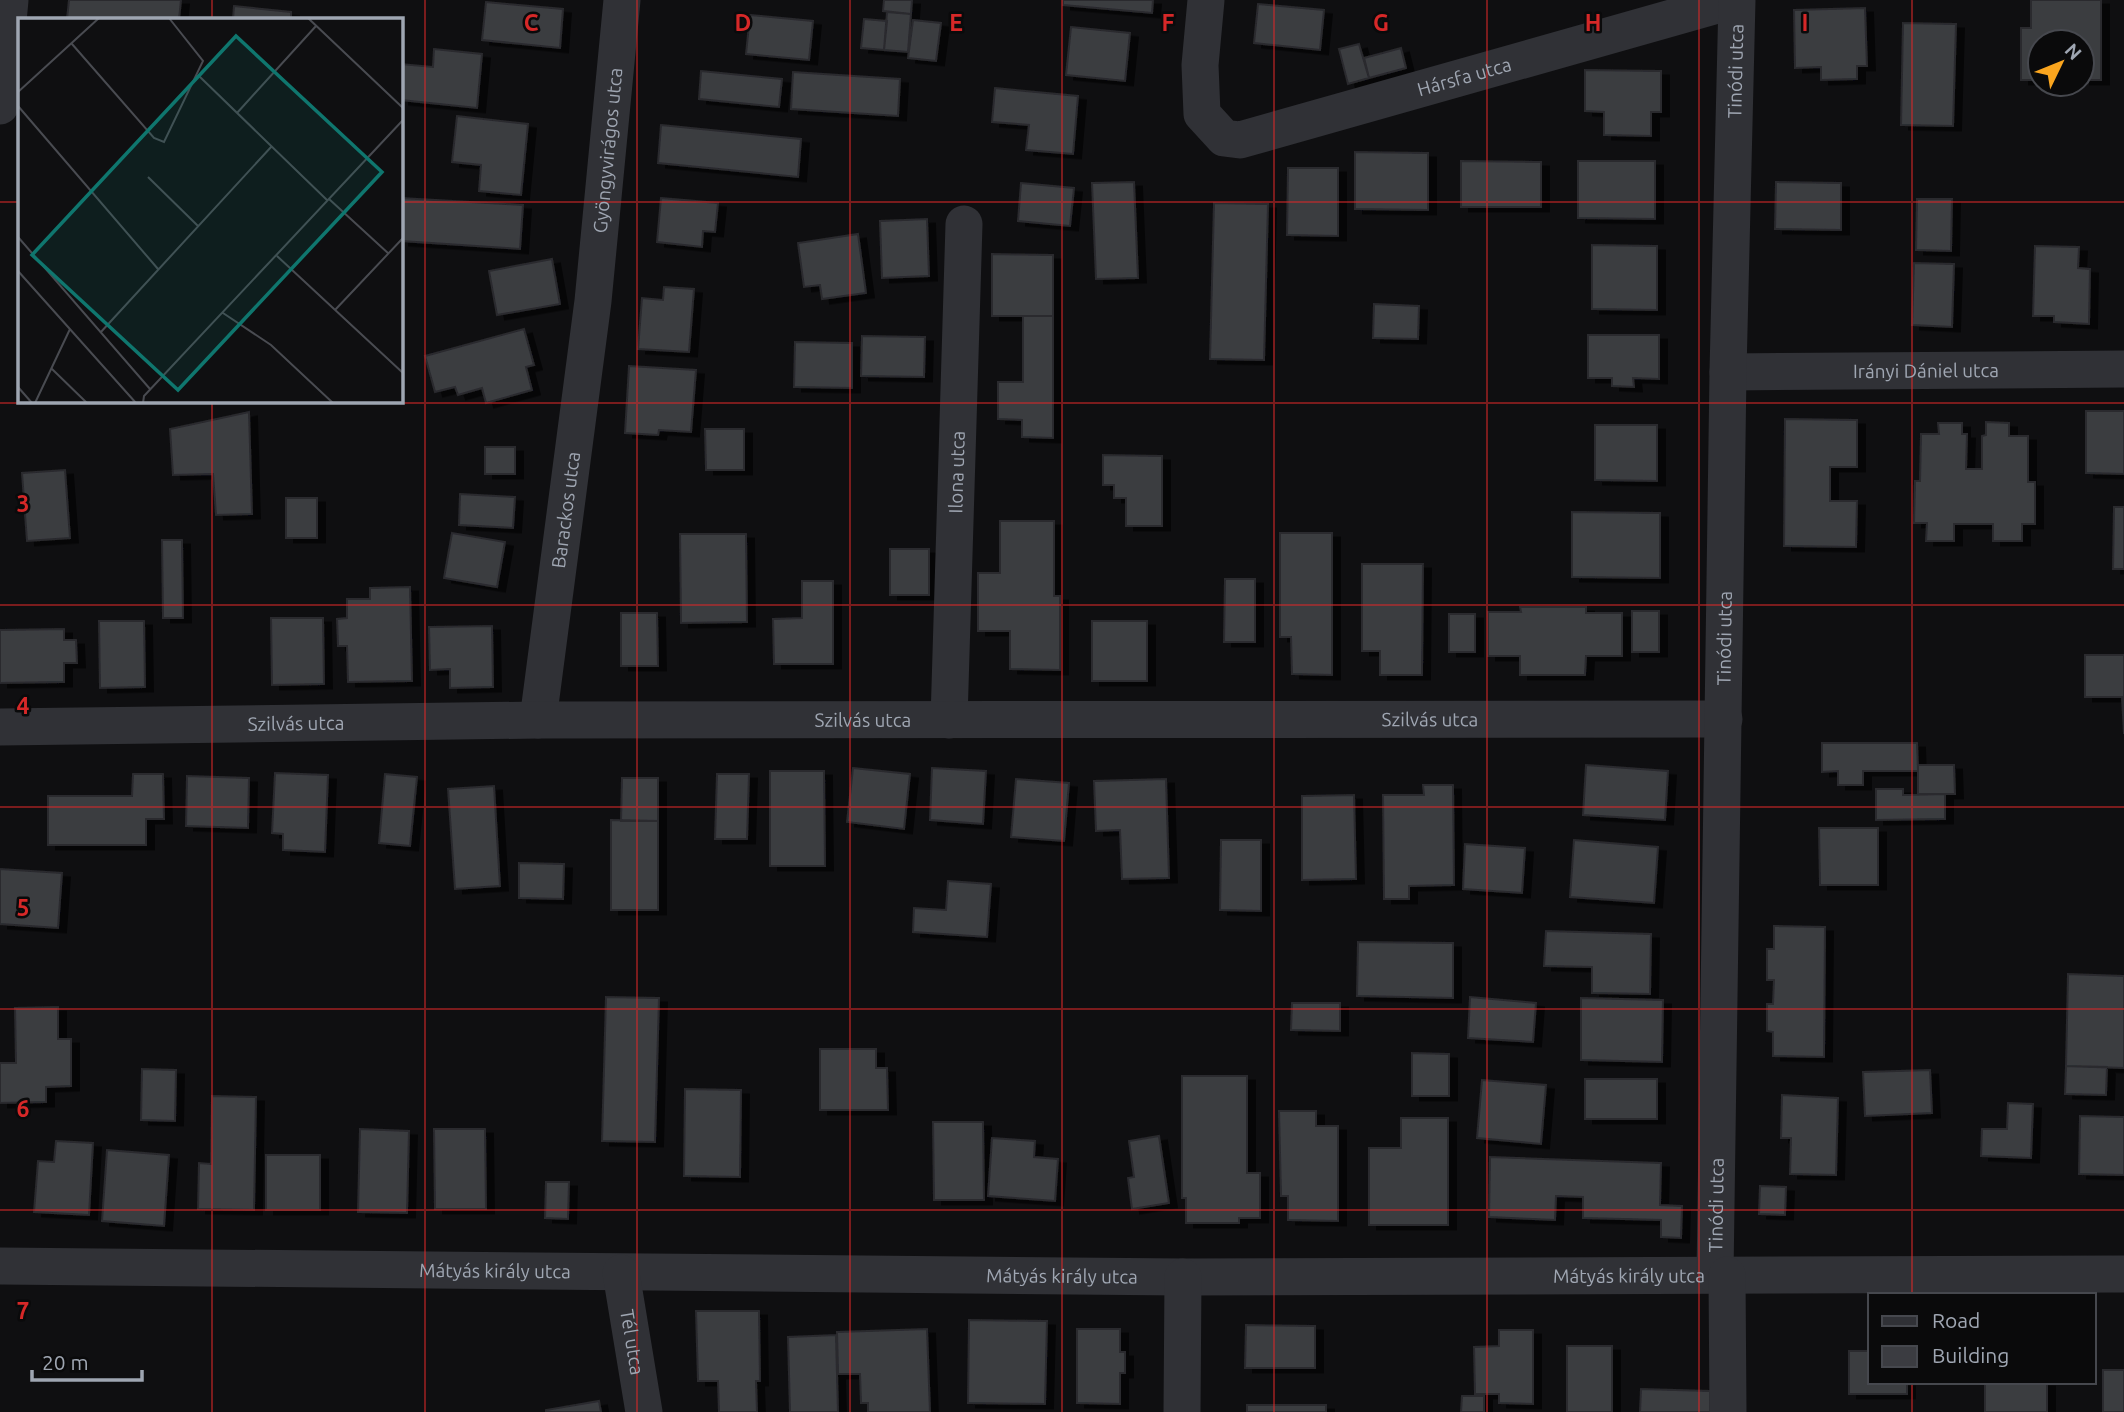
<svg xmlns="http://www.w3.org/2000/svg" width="2124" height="1412" font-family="Ubuntu,sans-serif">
<defs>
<filter id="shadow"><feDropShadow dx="8" dy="4.5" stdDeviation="0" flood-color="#0009"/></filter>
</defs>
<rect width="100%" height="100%" fill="#0f0f11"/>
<!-- building -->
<path fill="#3b3c41" stroke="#29292d" stroke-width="2" filter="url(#shadow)" d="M69,0H181L179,19H67Z
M884,0H912L911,14L883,11Z
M1063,0H1153L1152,13L1063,5Z
M2031,0H2101V80H2082V42H2040V80H2021V28H2031Z
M486,2L563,9L560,48L482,40Z
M1258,4L1324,10L1320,50L1254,43Z
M234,6L291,12V19H233Z
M1865,8L1867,66H1857V79L1821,80V67L1795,68L1794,10Z
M887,12L911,14L908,52L884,50Z
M750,15L813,21L809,60L746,54Z
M864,19L887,21L884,50L861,48Z
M913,20L941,23L936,61L908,58Z
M1903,23L1956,24L1953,126L1901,125Z
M1071,27L1130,33L1125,81L1066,75Z
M1359,44L1369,78L1348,84L1339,49Z
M1401,48L1406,68L1369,78L1364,58Z
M434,49L482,54L477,108L401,100V64L433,67Z
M1585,70L1661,71V112H1651V136L1604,135V112L1585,111Z
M701,71L782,79L779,107L699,99Z
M793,72L900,79L898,116L791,109Z
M995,88L1078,96L1073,154L1026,150L1029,125L992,122Z
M457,116L528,124L521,195L479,191L481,165L452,162Z
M661,125L801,139L798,177L658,163Z
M1355,152L1428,153V210L1355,209Z
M1461,161L1541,162V207H1461Z
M1578,161H1655V219L1578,218Z
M1288,168H1338V236L1287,235Z
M1134,182L1138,278L1096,279L1092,183Z
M1776,182L1841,183V230L1775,229Z
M1021,183L1074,188L1070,226L1018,221Z
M401,198L523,205L520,249L401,241Z
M661,198L718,203L715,232L703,231L702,247L657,242Z
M1917,199H1952L1951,251L1916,250Z
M1214,203L1268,204L1264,360L1210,359Z
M927,219L929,276L882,278L880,221Z
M858,234L866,293L822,299L820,285L804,287L798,243Z
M1592,245L1657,246V310L1592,309Z
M2035,246L2079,247L2078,268L2090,269L2089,324L2054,322V316H2033Z
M992,254L1053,255V316H992Z
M552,259L560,304L497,315L489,271Z
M1914,263L1954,264L1952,327L1912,325Z
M664,287L694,289L689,352L638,349L642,298L663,300Z
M1374,304L1419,306L1418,339L1373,338Z
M1023,316H1053V438L1022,437V420L998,419V382H1023Z
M524,329L534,365L526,367L532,390L486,403L482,388L458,395L455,387L435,392L425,356Z
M1588,335H1659V379L1633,378L1634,387L1612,386V378H1588Z
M862,336L925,337L924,377L861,376Z
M795,342L852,343V388L794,387Z
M629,366L696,370L691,432L659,430L658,435L625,433Z
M2086,411H2124V474L2086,473Z
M249,412L252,514L216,515L213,474L173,475L170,429Z
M1785,419L1857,420V467H1830V501H1857L1856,547L1784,546Z
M1986,422L2009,423V436H2028V482H2035V524H2022V541H1993V524H1954V541H1926L1927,523H1914L1915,481H1920L1921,434H1939L1938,423H1962V434H1967L1966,469H1982V436L1986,435Z
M1595,425H1657V481L1595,480Z
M705,429H744V470H706Z
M485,447H515V474H485Z
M1103,455L1162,456V526H1126V498H1114V485H1103Z
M65,470L70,538L27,541L22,473Z
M460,494L515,497L513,528L459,525Z
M286,498H317V538H286Z
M2114,507H2124V569H2113Z
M1572,512L1660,513V578L1572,577Z
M1000,521H1054V596H1060V670L1010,669V631H978V573H1000Z
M452,533L505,542L497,587L444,578Z
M1280,533H1332V675L1292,674L1291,637H1280Z
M680,534H746L747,622L681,623Z
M162,540H182L183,618H163Z
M890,549H929V595H890Z
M1362,564H1423L1422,675H1380V651H1362Z
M1225,579H1255V642H1224Z
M802,581H833V664H774L773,619L802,618Z
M410,587L412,681L348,682L347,646H338L337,619L347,618V599H370V588Z
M1520,607H1586V613H1622V656H1586L1585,675H1520V656H1488V612H1521Z
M1632,611H1659V652H1632Z
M621,613H657L658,666H621Z
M1449,614H1475V652H1449Z
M271,618H323L324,684L272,685Z
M99,621H144L145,687L100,688Z
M1092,621H1147V681H1092Z
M492,626L493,687L450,688V669L430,670L429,627Z
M64,629V640H76L77,663H64V682L0,683V630Z
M2085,655H2124V734L2122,697H2085Z
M1822,743H1917L1918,771H1863V785H1838V771L1822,772Z
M1586,765L1668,771L1665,820L1583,815Z
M1918,765H1954L1955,794H1918Z
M853,768L910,774L904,829L847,822Z
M932,768L986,771L983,824L930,820Z
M770,771H824L825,866H770Z
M275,773L328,775L325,852L283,850V834L272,833Z
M133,774H163L164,819H146V845H48V796H132Z
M385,774L417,777L410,846L379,843Z
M717,774H749L747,839H715Z
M187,776L249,778L248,828L186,826Z
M622,778H658V821H621Z
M1016,779L1069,783L1064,841L1011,837Z
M1166,779L1169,878L1122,879L1120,830L1096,831L1094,781Z
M1423,785H1453L1454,885L1409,886V899H1384L1383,795H1424Z
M494,786L500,886L455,889L448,789Z
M1876,789H1903V795L1945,794V819L1876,820Z
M1354,795L1356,879L1302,880V796Z
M611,820L658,821V910H611Z
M1819,828H1878V885H1820Z
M1221,840H1261V911L1220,910Z
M1574,840L1658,847L1654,903L1570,897Z
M1465,844L1525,848L1522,893L1463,889Z
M519,863L564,864L563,899L519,898Z
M0,869L62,873L58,928L0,924Z
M948,881L991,884L987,937L913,932L914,908L946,910Z
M1774,926L1825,927L1824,1057L1773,1056V1032L1767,1031V1004H1773L1774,980H1767V949H1774Z
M1546,931L1651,934L1650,994L1592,993V967L1544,966Z
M1358,942L1453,943V998L1357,996Z
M2068,974L2124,976V1068L2066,1066Z
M606,997L659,998L655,1142L602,1141Z
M1470,997L1536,1003L1533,1042L1468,1038Z
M1581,998L1663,1000L1662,1062L1581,1060Z
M1292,1003H1340V1031L1291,1030Z
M58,1007V1039H71V1086L46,1087V1102L0,1103V1063H16L15,1008Z
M820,1049H876V1068H887L888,1110H820Z
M1412,1053L1449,1054V1096H1412Z
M2066,1066L2107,1067L2106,1095L2065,1094Z
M142,1069L176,1070L175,1121L141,1120Z
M1930,1070L1932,1113L1865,1116L1863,1072Z
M1182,1076H1247V1173H1260V1218H1239V1223H1186V1198H1182Z
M1585,1079H1657V1119H1585Z
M1482,1080L1546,1085L1541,1144L1477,1138Z
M685,1089L741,1090L740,1177L684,1176Z
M1782,1095L1838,1098L1836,1175L1790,1174L1791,1138H1781Z
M212,1096L256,1097L254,1210L198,1209L199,1163L211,1164Z
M2008,1103L2033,1104L2031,1158L1981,1156L1982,1129H2007Z
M1279,1111H1316V1126H1338V1221L1288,1220V1196H1281Z
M2080,1116L2124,1117V1175L2079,1174Z
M1401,1118H1448V1225H1369V1148H1401Z
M933,1122H983L984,1200H934Z
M360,1129L409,1131L407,1213L358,1212Z
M434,1129H485L486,1209H435Z
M1159,1136L1169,1203L1132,1209L1128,1178L1134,1177L1129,1141Z
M992,1138L1035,1141L1034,1157L1058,1159L1055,1201L988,1196Z
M56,1141L93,1143L89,1215L34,1212L38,1161L54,1162Z
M107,1150L169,1155L164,1226L102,1221Z
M266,1155H320V1210H266Z
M1490,1157L1661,1163L1660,1205L1682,1206L1681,1238L1661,1237V1220L1583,1218V1197L1556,1196L1555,1220L1489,1217Z
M546,1182H569L568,1219L545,1218Z
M1760,1186L1786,1187L1785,1215L1759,1214Z
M696,1311H759L760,1381H756L757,1412H719L718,1381H698Z
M969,1320L1047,1321L1045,1404L968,1403Z
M1246,1325L1315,1326V1368H1245Z
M927,1329L930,1412H868V1403H861L860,1374H838L837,1332Z
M1077,1329H1120V1352H1125V1373H1120V1404L1077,1403Z
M1499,1330H1533V1404L1499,1403V1394H1475L1474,1347L1499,1346Z
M836,1335L838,1412H790L788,1337Z
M1567,1346H1612V1412H1567Z
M1849,1351H1870V1382H1907V1394H1849Z
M2103,1370H2124V1412H2103Z
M1985,1382H2047V1412H1985Z
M1641,1389L1710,1391V1412H1640Z
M1462,1396H1484V1412H1461Z
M599,1401L601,1412H546V1410Z
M1247,1405H1326V1412H1247Z"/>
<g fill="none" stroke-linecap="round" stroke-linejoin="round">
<!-- minor -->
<g stroke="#303136" stroke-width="37">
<path id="s1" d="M1206,0L1200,65L1202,114L1224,138L1240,140L1735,0"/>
<path d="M0,106L10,0"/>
<path id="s2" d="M1728,372L2124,369"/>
<path id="s3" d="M538,720L593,301L622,0"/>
<path id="s4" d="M949,720L964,224"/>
<path id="s5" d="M0,727L538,720L1724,719"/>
<path id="s6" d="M0,1266L1183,1277L2124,1274"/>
<path id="s7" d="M621,1273L644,1412"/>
<path id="s8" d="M1715,1275L1728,372L1737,0"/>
<path d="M1727,1275L1728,1412"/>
<path d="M1182,1412L1183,1277"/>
</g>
</g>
<!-- grid -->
<path fill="none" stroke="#d62828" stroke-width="2" stroke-opacity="0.55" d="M212,0V19M425,0V1412M637,0V1412M850,0V1412M1062,0V1412M1274,0V1412M1487,0V1412M1699,0V1412M1912,0V1295M0,202H19M401,202H2124M212,401V1412M0,403H2124M0,605H2124M0,807H2124M0,1009H2124M0,1210H2124M1912,1382V1412"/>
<g text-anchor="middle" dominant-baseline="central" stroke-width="5" stroke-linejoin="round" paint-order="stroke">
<!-- street labels -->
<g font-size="19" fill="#9fa6b2" stroke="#0a0a0b">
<text stroke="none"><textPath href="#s8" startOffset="1204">Tinódi utca</textPath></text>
<text stroke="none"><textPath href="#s1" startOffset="396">Hársfa utca</textPath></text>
<text stroke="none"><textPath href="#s3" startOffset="574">Gyöngyvirágos utca</textPath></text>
<text stroke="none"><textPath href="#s2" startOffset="198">Irányi Dániel utca</textPath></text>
<text stroke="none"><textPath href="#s4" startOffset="248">Ilona utca</textPath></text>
<text stroke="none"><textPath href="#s3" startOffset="212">Barackos utca</textPath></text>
<text stroke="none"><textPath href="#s8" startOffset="637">Tinódi utca</textPath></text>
<text stroke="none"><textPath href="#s5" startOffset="1430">Szilvás utca</textPath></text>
<text stroke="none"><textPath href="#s5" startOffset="863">Szilvás utca</textPath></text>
<text stroke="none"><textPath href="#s5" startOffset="296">Szilvás utca</textPath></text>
<text stroke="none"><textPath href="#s8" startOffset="70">Tinódi utca</textPath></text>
<text stroke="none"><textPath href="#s6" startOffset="495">Mátyás király utca</textPath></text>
<text stroke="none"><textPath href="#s6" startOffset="1629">Mátyás király utca</textPath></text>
<text stroke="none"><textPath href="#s6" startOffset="1062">Mátyás király utca</textPath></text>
<text stroke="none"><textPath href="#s7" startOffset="70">Tél utca</textPath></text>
</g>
</g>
<!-- overview -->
<g transform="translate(18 18)">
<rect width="385" height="385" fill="#0f0f11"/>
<path fill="none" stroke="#494b51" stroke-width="2" d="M290,0L385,90M54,26L136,120L146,124L185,43L151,0M181,58L310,183M0,74L81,0M0,88L140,251M219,95L298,8M130,159L180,208M311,181L371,236M0,219L132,371M259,238L385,355M0,253L118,385M317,292L385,220M205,295L253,327L315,385M82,315L254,128M34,351L69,385M0,369L14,385M17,385L52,311M125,385L126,378L385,102"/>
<path fill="#0f766e" fill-opacity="0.15" stroke="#0f766e" stroke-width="3.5" d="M218,18L364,154L160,372L14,237Z"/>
<rect width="385" height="385" fill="none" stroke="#9fa6b2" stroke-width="3.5"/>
</g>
<g font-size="23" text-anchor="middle" font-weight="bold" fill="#d62828" stroke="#0a0a0b" stroke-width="5" stroke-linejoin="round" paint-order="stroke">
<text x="531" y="31">C</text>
<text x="743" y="31">D</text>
<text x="956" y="31">E</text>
<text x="1168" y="31">F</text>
<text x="1381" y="31">G</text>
<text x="1593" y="31">H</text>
<text x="1805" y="31">I</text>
<text x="23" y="512">3</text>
<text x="23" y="714">4</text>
<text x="23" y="916">5</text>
<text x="23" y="1117">6</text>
<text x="23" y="1319">7</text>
</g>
<!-- legend -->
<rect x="1868" y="1293" width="228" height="91" fill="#0a0a0b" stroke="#46484e" stroke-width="2"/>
<rect x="1882" y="1316" width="35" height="10" fill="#303136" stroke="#46484e" stroke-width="2"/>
<text x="1932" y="1328" font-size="21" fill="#9fa6b2">Road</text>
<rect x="1882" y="1346" width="35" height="21" fill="#3b3c41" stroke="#46484e" stroke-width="2"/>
<text x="1932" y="1363" font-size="21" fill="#9fa6b2">Building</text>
<!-- north arrow -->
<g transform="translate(2061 63) rotate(47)"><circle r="33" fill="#0a0a0b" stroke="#46484e" stroke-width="2"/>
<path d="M0-5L12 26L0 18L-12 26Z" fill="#faa51e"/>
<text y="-10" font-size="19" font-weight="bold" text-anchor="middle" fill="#9fa6b2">N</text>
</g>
<!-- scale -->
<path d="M32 1370v10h110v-10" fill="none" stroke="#9fa6b2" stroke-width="3.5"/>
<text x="42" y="1370" font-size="21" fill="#9fa6b2" stroke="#0a0a0b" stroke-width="5" paint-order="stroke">20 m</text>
</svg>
